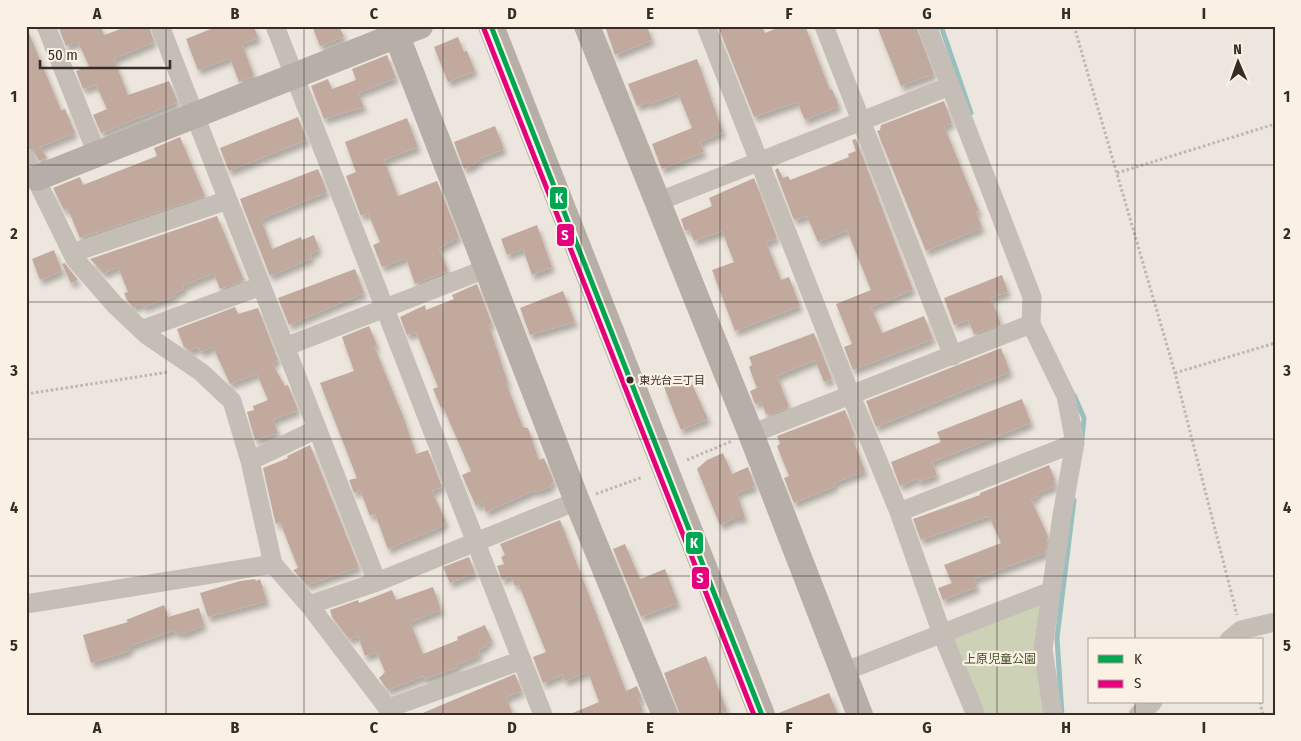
<svg xmlns="http://www.w3.org/2000/svg" width="1301" height="741" font-family="'Fira Sans Condensed','Noto Sans JP',sans-serif">
<defs>
<filter id="shadow"><feDropShadow dx="3" dy="5.5" stdDeviation="2.5" flood-color="#0004"/></filter>
</defs>
<rect width="100%" height="100%" fill="#ede6de"/>
<!-- green -->
<path fill="#cdd2b7" d="M1051,591L1053,715H976L942,634Z"/>
<g fill="none" stroke-linecap="round" stroke-linejoin="round">
<!-- stream -->
<path stroke="#99bfbe" stroke-width="5" d="M941,26L971,113
M1074,395L1084,418L1082,439
M1062,715L1057,638L1074,500"/>
</g>
<!-- building -->
<path fill="#c2a99e" filter="url(#shadow)" d="M26,26L61,110L65,109L75,133L40,147L47,158L39,161L33,150L26,148Z
M58,26H101L104,35L129,26H149L154,42L114,59L128,95L169,81L178,102L101,133L93,115L107,109L96,85L83,89L76,71L89,66L78,42L66,46Z
M218,26H254L258,38L242,44L254,76L239,82L230,58L198,70L186,39Z
M312,26H339L344,37L320,46Z
M605,26H647L652,40L615,55Z
M718,26H762L765,33L782,26H805L830,90L832,89L839,106L805,120L797,102L754,117Z
M877,26H916L934,74L901,86Z
M458,37L464,52L467,51L475,71L448,82L434,47Z
M387,55L396,78L358,93L364,107L324,119L311,86L328,79L332,89L356,80L352,69Z
M697,59L723,132L700,142L704,152L662,169L652,144L692,128L678,93L650,104V102L637,106L628,84Z
M944,101L952,123L944,126L979,211L976,212L982,228L926,251L877,131L880,130L881,125Z
M298,117L307,140L229,171L220,148Z
M407,118L418,147L384,160L398,196L437,181L459,237L439,248L448,271L415,284L406,258L382,267L373,245L380,242L368,213L361,216L346,176L356,172L345,142Z
M495,126L504,149L479,159L480,160L475,162L476,164L464,169L454,142Z
M180,137L205,196L80,238L68,209L64,210L53,188L80,177L83,185L157,156L154,148Z
M856,139L913,290L871,307L882,333L924,316L933,339L853,370L844,347L852,344L836,304L871,290L847,230L818,242L807,216L794,220L775,170L778,168L783,178L788,176L790,180L811,172L849,157L848,154L856,151L852,140Z
M318,169L327,192L261,219L272,249L301,237L302,240L314,235L319,249L310,255L312,258L270,276L240,199Z
M754,178L777,238L766,242L781,280L789,277L800,306L735,331L712,270L734,262L722,231L694,241L689,229L685,231L681,219L712,206L709,198Z
M217,216L244,280L220,289L214,273L183,286L184,289L174,294L175,296L144,307L143,304L133,307L127,300L124,293L128,292L118,267L104,273L90,259Z
M537,225L552,267L532,275L523,249L507,255L501,239Z
M54,250L62,271L40,280L32,259Z
M65,263L67,266L78,280L71,283L62,264Z
M355,269L364,293L289,325L278,298Z
M1002,275L1008,292L991,298L1001,324L974,334L968,320L954,325L944,298Z
M477,284L492,324L489,325L508,383H506L523,427L528,428L539,460L544,458L554,482L551,483L552,486L536,492L535,490L486,512L482,503L476,506L462,475L471,471L443,407L441,408L433,389L438,387L416,332L407,335L400,317L425,305L426,310L454,299L452,295Z
M563,291L575,322L530,335L520,308Z
M235,307L238,314L258,308L278,360L272,363L285,386L288,385L298,410L273,420L278,433L255,440L247,412L254,410L253,406L268,400L257,374L230,384L213,347L201,352L198,347L190,351L184,347L177,329Z
M369,326L377,345L374,346L403,416L416,454L428,450L442,487L432,491L446,522L442,524L443,526L388,549L375,514L370,516L360,490L354,493L349,480L357,478L320,383L354,371L342,337Z
M814,333L832,379L824,382L815,360L777,376L789,407L769,415L766,414L761,401L755,404L750,391L757,388L749,367L752,365L749,357Z
M1001,348L1010,372L876,427L866,401Z
M689,378L708,419L681,430L664,387Z
M1022,399L1031,423L932,462L937,475L919,482L918,478L900,486L891,462L941,442L937,432Z
M845,410L855,436L852,437L865,471L834,483L835,486L794,503L784,478L789,476L777,446L780,444L777,436Z
M310,445L359,567L307,585L293,570L298,568L280,522L276,524L275,521L263,468L288,458L287,456Z
M723,453L732,474L748,467L755,486L737,493L745,518H735L720,525L697,469L707,460Z
M1049,465L1055,480L1053,481L1055,486L1037,493L1038,496L1031,499L1048,536L1045,553L974,579L977,587L943,600L938,588L952,583L944,565L1001,543L989,516L921,540L913,519L980,495V493Z
M560,520L626,691L637,686L642,699L639,700L643,711L633,715H568L599,702L588,672L565,681L562,675L543,683L533,657L546,652L519,585L515,586L511,576L502,580L497,566L504,564L501,557L505,555L500,544Z
M625,544L640,579L665,569L678,603L641,617L613,549Z
M469,557L475,573L450,583L443,567Z
M255,579L256,581L260,579L267,601L208,617L200,593L240,581Z
M433,587L441,610L410,622L423,654L458,640L457,637L485,625L492,641L486,643L487,646L478,650L480,655L457,665L458,667L425,679L424,676L388,690L379,678L385,672L377,652L365,656L358,636L349,639L332,617L330,610L358,600L359,603L392,590L396,600Z
M164,605L168,617L199,608L204,625L183,634L182,632L176,634L175,630L130,646L129,651L91,663L83,635L128,622L126,620Z
M706,656L727,711L719,715H680L664,673Z
M515,674L522,691L506,697L513,715H418Z
M829,693L838,715H777L776,714Z"/>
<g fill="none" stroke-linecap="round" stroke-linejoin="round">
<!-- path -->
<path stroke="#beb6af" stroke-width="3" stroke-dasharray="2.5 2.5" stroke-linecap="butt" d="M1074,26L1175,373L1237,615
M1117,173L1275,124
M1175,373L1275,343
M26,394L169,372
M687,460L732,441
M596,494L643,477
M1260,702L1263,715"/>
<!-- street -->
<path stroke="#c5beb7" stroke-width="19" d="M46,26L97,154
M160,26L377,582
M275,26L543,715
M706,26L850,393L899,512L942,634L976,715
M824,26L953,356
M927,26L1032,297L1031,324L1066,396L1075,443L1062,515L1043,649L1053,715
M26,159L75,259L115,305L148,336L201,372L232,401L250,461L273,564L309,605L393,715
M657,202L950,86
M72,253L228,200
M141,330L261,286
M285,347L488,268
M751,434L1031,324
M250,461L317,429
M899,512L1075,443
M26,604L273,564
M309,605L377,582L577,501
M1229,640L1241,630L1275,622
M843,672L1051,591
M389,708L522,660
M1138,715L1153,702"/>
<!-- secondary -->
<path stroke="#b6aea7" stroke-width="26" d="M393,26L577,501L665,715
M491,26L762,715
M587,26L751,434L860,715
M37,178L420,26"/>
<!-- bus-1 casing -->
<g stroke="#faf0e4" stroke-width="9">
<path id="bus-1" d="M491,26L762,715"/>
</g>
<!-- bus-2 casing -->
<g stroke="#faf0e4" stroke-width="9">
<path id="bus-2" d="M484,29L754,715"/>
</g>
<!-- bus-1 -->
<use href="#bus-1" stroke="#00a651" stroke-width="5"/>
<!-- bus-2 -->
<use href="#bus-2" stroke="#e5007d" stroke-width="5"/>
</g>
<!-- grid -->
<path fill="none" stroke="#362b26" stroke-width="1" stroke-opacity="0.55" d="M166,26V715M304,26V715M443,26V715M581,26V715M720,26V715M858,26V715M997,26V715M1135,26V640M26,165H1275M26,302H1275M26,439H1275M26,576H1275M1135,702V715"/>
<!-- markers -->
<circle fill="#362b26" stroke="#faf0e4" stroke-width="2" cx="630" cy="380" r="4.5"/>
<g text-anchor="middle" dominant-baseline="central" stroke-width="4.5" stroke-linejoin="round" paint-order="stroke">
<!-- bus labels -->
<g font-size="11" fill="#362b26" stroke="#faf0e4" text-anchor="start">
<text x="639" y="380">東光台三丁目</text>
</g>
<!-- park labels -->
<g font-size="12" fill="#445528" stroke="#faf0e4">
<text x="1000" y="659">上原児童公園</text>
</g>
</g>
<g stroke="#faf0e4" stroke-width="2">
<rect x="549" y="186" width="19" height="24" rx="5" fill="#00a651"/>
<rect x="556" y="223" width="19" height="24" rx="5" fill="#e5007d"/>
<rect x="685" y="531" width="19" height="24" rx="5" fill="#00a651"/>
<rect x="691" y="566" width="19" height="24" rx="5" fill="#e5007d"/>
</g>
<g font-size="14" text-anchor="middle" font-weight="bold" fill="#fff">
<text x="559" y="203">K</text>
<text x="565" y="240">S</text>
<text x="694" y="548">K</text>
<text x="700" y="583">S</text>
</g>
<!-- border -->
<rect width="1301" height="741" fill="none" stroke="#faf0e4" stroke-width="55"/>
<!-- legend -->
<rect x="1088" y="638" width="175" height="65" fill="#faf0e4" stroke="#aca198"/>
<rect x="1098" y="655" width="25" height="8" fill="#00a651" stroke="#aca198"/>
<text x="1134" y="664" font-size="15" fill="#362b26">K</text>
<rect x="1098" y="680" width="25" height="8" fill="#e5007d" stroke="#aca198"/>
<text x="1134" y="688" font-size="15" fill="#362b26">S</text>
<!-- north arrow -->
<g transform="translate(1238 62) rotate(358)" stroke="#faf0e4" stroke-width="4" paint-order="stroke">
<path d="M0-4L9 19L0 12L-9 19Z" fill="#362b26"/>
<text y="-8" font-size="14" font-weight="bold" text-anchor="middle" fill="#362b26">N</text>
</g>
<!-- scale -->
<path d="M40 60v8h130v-8" fill="none" stroke="#362b26" stroke-width="2.5"/>
<text x="48" y="60" font-size="15" fill="#362b26" stroke="#faf0e4" stroke-width="4" paint-order="stroke">50 m</text>
<rect x="28" y="28" width="1246" height="686" fill="none" stroke="#362b26" stroke-width="2"/>
<g font-size="16" text-anchor="middle" font-weight="bold" fill="#362b26">
<text x="97" y="19">A</text>
<text x="235" y="19">B</text>
<text x="374" y="19">C</text>
<text x="512" y="19">D</text>
<text x="650" y="19">E</text>
<text x="789" y="19">F</text>
<text x="927" y="19">G</text>
<text x="1066" y="19">H</text>
<text x="1204" y="19">I</text>
<text x="14" y="102">1</text>
<text x="1287" y="102">1</text>
<text x="14" y="239">2</text>
<text x="1287" y="239">2</text>
<text x="14" y="376">3</text>
<text x="1287" y="376">3</text>
<text x="14" y="513">4</text>
<text x="1287" y="513">4</text>
<text x="14" y="651">5</text>
<text x="1287" y="651">5</text>
<text x="97" y="733">A</text>
<text x="235" y="733">B</text>
<text x="374" y="733">C</text>
<text x="512" y="733">D</text>
<text x="650" y="733">E</text>
<text x="789" y="733">F</text>
<text x="927" y="733">G</text>
<text x="1066" y="733">H</text>
<text x="1204" y="733">I</text>
</g>
</svg>
